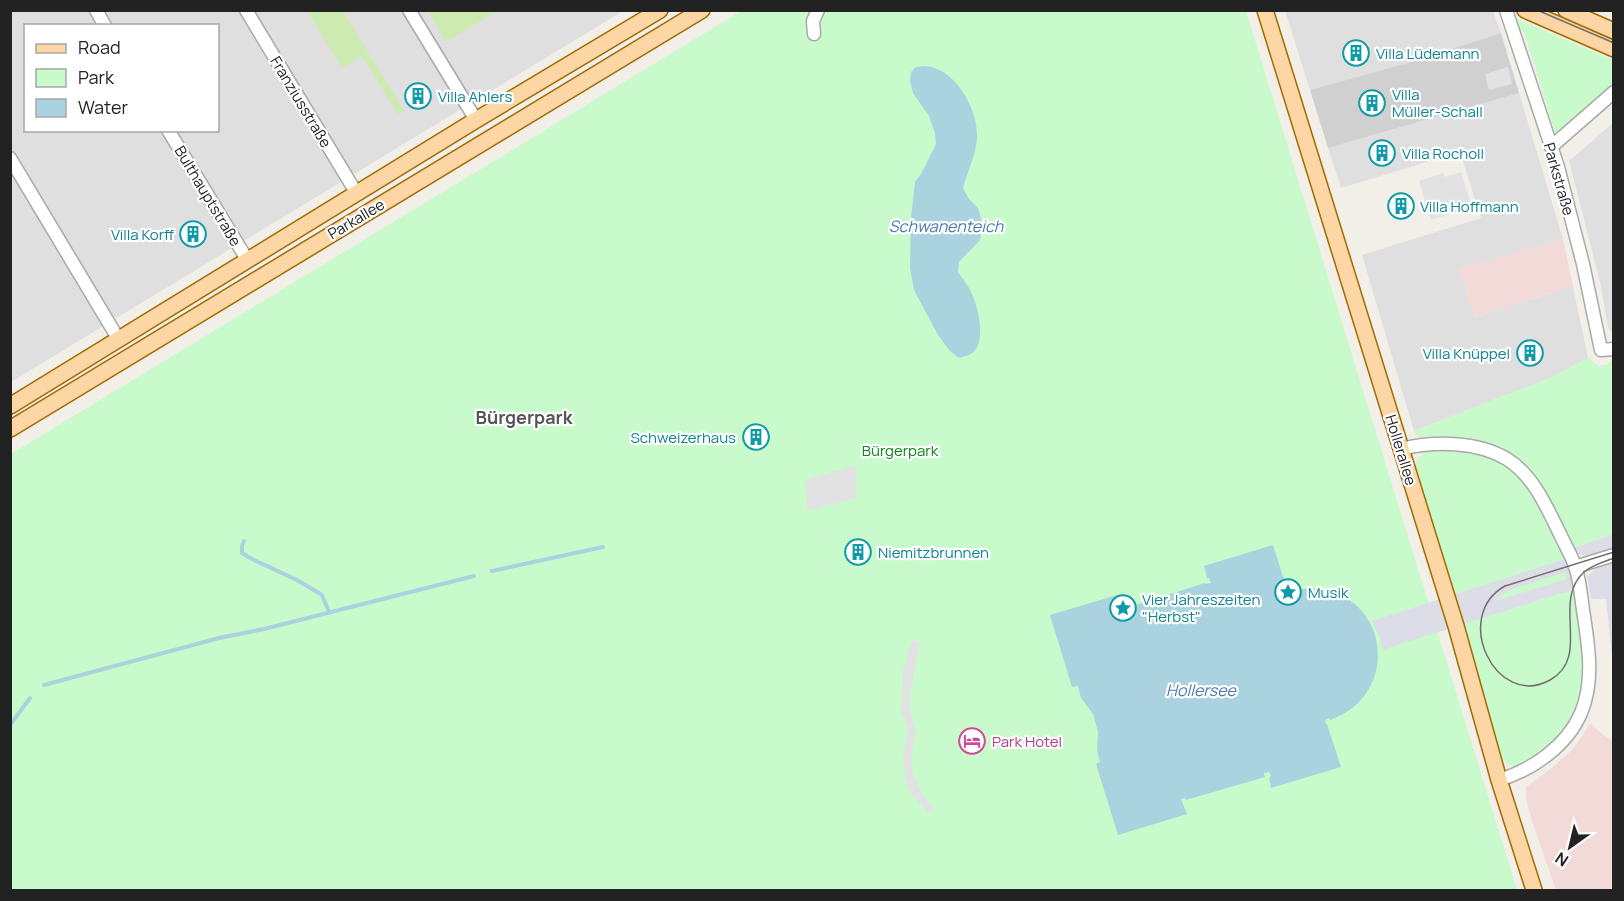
<svg xmlns="http://www.w3.org/2000/svg" width="1624" height="901" font-family="Manrope,sans-serif">
<rect width="100%" height="100%" fill="#f2efe9"/>
<!-- residential -->
<path fill="#e0dfdf" fill-rule="evenodd" d="M11,11H623L11,382ZM26,26H218V130H26Z
M1285,11H1493L1501,33L1418,60L1310,90Z
M1519,93L1563,239L1459,269L1475,317L1573,286L1588,358L1552,377L1414,431L1362,255L1481,218L1460,152L1341,188L1328,148Z
M1613,123L1614,332H1612L1608,328L1600,282L1569,161Z"/>
<!-- commercial -->
<path fill="#f2dad9" d="M1563,239L1573,286L1474,317L1459,269Z
M1590,723L1602,734L1613,741V890H1556L1532,821L1526,799V787L1553,767L1573,749L1583,735Z"/>
<!-- religious -->
<path fill="#d0d0d0" d="M1501,33L1519,93L1328,148L1310,90L1418,60Z"/>
<!-- grass -->
<path fill="#cdebb0" d="M307,11H343L404,111L398,115L362,56L342,68Z
M428,11H497L446,42Z"/>
<!-- park -->
<path fill="#c8facc" d="M741,11H1246L1517,890H11V454Z
M1515,18L1613,60V85L1556,135L1524,32L1519,30Z
M1588,358L1599,366L1608,364L1613,359V534L1572,549L1513,458L1491,444L1463,438L1436,436L1420,437L1416,435L1414,431L1552,377Z
M1443,450C1466,451 1489,453 1509,466C1529,481 1542,507 1552,529C1574,580 1596,652 1578,706C1569,736 1541,755 1514,766L1507,764L1501,756L1414,469L1416,462L1424,452Z"/>
<!-- parking -->
<path fill="#e2e2e2" d="M1508,67L1512,84L1489,90L1485,74Z
M1461,172L1472,207L1431,220L1419,181L1443,173L1445,177Z
M856,465V498L807,511L805,480Z
M912,640L920,642L910,693V712L916,731L911,759L913,773L921,793L934,808L928,813L910,792L905,777L903,756L908,729L901,711L903,670Z"/>
<!-- plaza -->
<path fill="#dddde8" fill-rule="evenodd" d="M1613,534V550L1589,557L1581,555L1572,549Z
M1565,559L1573,583L1569,592L1561,593L1382,650L1380,638L1372,621ZM1565,572L1567,579L1495,601L1507,591Z
M1613,562H1614L1613,666L1606,599H1591L1587,577L1595,569Z"/>
<!-- water -->
<path fill="#aad3df" d="M925,66C956,68 979,111 977,139C976,154 967,173 963,188L969,199L978,208L981,218L982,229L980,240L959,262L958,272C962,278 968,285 971,292C978,306 985,336 976,349C972,355 966,356 959,358L950,351L938,335L914,290L910,268L911,218L915,182L921,174L936,144L935,133L929,116L913,93L910,81L911,72L916,67Z
M1273,545L1287,589L1285,590L1286,595L1291,594V591C1300,589 1309,588 1318,589C1391,597 1400,696 1330,720L1329,718L1325,720L1326,724H1327L1341,767L1271,788L1269,778L1271,776L1269,772L1264,773L1265,777L1186,800L1185,798L1181,799L1187,814L1118,835L1096,764L1100,762L1097,750L1098,732L1093,714L1081,698L1078,686L1072,687L1050,615L1117,595L1121,610L1126,609V608L1205,583L1206,584L1211,583L1209,578H1207L1204,566Z"/>
<g fill="none" stroke-linecap="round" stroke-linejoin="round">
<!-- stream -->
<path stroke="#aad3df" stroke-width="4" d="M244,541L242,546V553L252,559L297,580L322,595L329,612
M492,571L603,547
M44,685L219,638L264,629L474,576
M10,725L30,698"/>
<!-- minor casing -->
<g stroke="#a9a9a9" stroke-width="15">
<path id="minor" d="M96,10L105,26
M246,10L357,194
M409,10L476,120
M1506,10L1558,167L1583,264L1601,350L1614,349
M814,34L813,21L818,10
M168,130L248,261
M1551,147L1614,92
M10,158L119,340
M1401,449C1434,441 1477,441 1507,459C1534,476 1547,508 1561,536C1566,547 1573,558 1576,569C1580,582 1581,596 1583,610C1588,643 1595,680 1581,713C1567,746 1532,770 1499,780
M1575,567L1614,555"/>
</g>
<!-- major casing -->
<g stroke="#a06b00" stroke-width="18">
<path id="major" d="M1265,10L1456,626L1499,780L1534,890
M1525,10L1614,49
M1566,10L1614,31
M10,406L476,120L660,10
M10,429L702,10"/>
</g>
<!-- minor -->
<use href="#minor" stroke="#fff" stroke-width="12"/>
<!-- major -->
<use href="#major" stroke="#fcd6a4" stroke-width="15"/>
<!-- tram -->
<path stroke="#707070" stroke-width="1.5" d="M1537,10L1614,43
M1614,552L1505,586C1451,616 1496,710 1550,680C1592,657 1551,602 1584,572C1592,565 1603,562 1614,558"/>
</g>
<!-- icons -->
<defs>
<g id="building-ring" transform="scale(1.35)"><circle r="9.5" fill="#fff" stroke="#0f9aa8" stroke-width="1.5"/><path d="M-4-6H4V6H1V3H-1V6H-4ZM-2.5-4.3h1.7v1.8h-1.7ZM.8-4.3h1.7v1.8H.8ZM-2.5-1h1.7V.8h-1.7ZM.8-1h1.7V.8H.8Z" fill="#0f9aa8"/></g>
<g id="sight-ring" transform="scale(1.35)"><circle r="9.5" fill="#fff" stroke="#0f9aa8" stroke-width="1.5"/><path d="M0-6L1.8-2.2L6-1.7L2.9 1.2L3.7 5.4L0 3.3L-3.7 5.4L-2.9 1.2L-6-1.7L-1.8-2.2Z" fill="#0f9aa8"/></g>
<g id="hotel-ring" transform="scale(1.35)"><circle r="9.5" fill="#fff" stroke="#d1479c" stroke-width="1.5"/><path d="M-6-4.5h1.5V1H6V5H4.5V3h-9V5H-6ZM-4 0a1.8 1.8 0 1 1 3.6 0ZM.5 0V-2.5h3Q6-2.5 6 0Z" fill="#d1479c"/></g>
</defs>
<g fill-rule="evenodd">
<use href="#building-ring" x="1356" y="53"/>
<use href="#building-ring" x="418" y="96"/>
<use href="#building-ring" x="1372" y="103"/>
<use href="#building-ring" x="1382" y="153"/>
<use href="#building-ring" x="1401" y="206"/>
<use href="#building-ring" x="193" y="234"/>
<use href="#building-ring" x="1530" y="353"/>
<use href="#building-ring" x="756" y="437"/>
<use href="#building-ring" x="858" y="552"/>
<use href="#sight-ring" x="1288" y="592"/>
<use href="#sight-ring" x="1123" y="608"/>
<use href="#hotel-ring" x="972" y="741"/>
</g>
<g text-anchor="middle" dominant-baseline="central" stroke-width="4.5" stroke-linejoin="round" paint-order="stroke">
<!-- culture labels -->
<g font-size="15" fill="#0d838f" stroke="#fff" text-anchor="start">
<text x="1376" y="53">Villa Lüdemann</text>
<text x="1392" y="94">Villa<tspan x="1392" dy="17">Müller-Schall</tspan></text>
<text x="438" y="96">Villa Ahlers</text>
<text x="1402" y="153">Villa Rocholl</text>
<text x="1420" y="206">Villa Hoffmann</text>
<text x="174" y="234" text-anchor="end">Villa Korff</text>
<text x="1510" y="353" text-anchor="end">Villa Knüppel</text>
<text x="736" y="437" text-anchor="end">Schweizerhaus</text>
<text x="878" y="552">Niemitzbrunnen</text>
<text x="1308" y="592">Musik</text>
<text x="1142" y="599">Vier Jahreszeiten<tspan x="1142" dy="17">"Herbst"</tspan></text>
</g>
<!-- street labels -->
<g font-size="15" fill="#222" stroke="#fff">
<text transform="translate(301 102) rotate(59)">Franziusstraße</text>
<text transform="translate(1559 179) rotate(74)">Parkstraße</text>
<text transform="translate(208 196) rotate(59)">Bulthauptstraße</text>
<text transform="translate(356 219) rotate(-31)">Parkallee</text>
<text transform="translate(1401 450) rotate(73)">Hollerallee</text>
</g>
<!-- park labels -->
<g font-size="15" fill="#0c8416" stroke="#fff">
<text x="900" y="450">Bürgerpark</text>
</g>
<!-- hotel labels -->
<g font-size="15" fill="#b23c85" stroke="#fff" text-anchor="start">
<text x="992" y="741">Park Hotel</text>
</g>
<!-- water labels -->
<g font-size="16" font-style="italic" fill="#4a7aab" stroke="#fff">
<text x="946" y="226">Schwanenteich</text>
<text x="1201" y="690">Hollersee</text>
</g>
<!-- quarter labels -->
<g font-size="18" font-weight="bold" fill="#555" stroke="#fff">
<text x="524" y="417">Bürgerpark</text>
</g>
</g>
<!-- border -->
<rect width="1624" height="901" fill="none" stroke="#222222" stroke-width="24"/>
<!-- legend -->
<rect x="24" y="24" width="195" height="108" fill="#ffffff" stroke="#a7a7a7" stroke-width="1.5"/>
<rect x="36" y="44" width="30" height="9" fill="#fcd6a4" stroke="#a7a7a7" stroke-width="1.5"/>
<text x="78" y="54" font-size="18" fill="#222222">Road</text>
<rect x="36" y="69" width="30" height="18" fill="#c8facc" stroke="#a7a7a7" stroke-width="1.5"/>
<text x="78" y="84" font-size="18" fill="#222222">Park</text>
<rect x="36" y="99" width="30" height="18" fill="#aad3df" stroke="#a7a7a7" stroke-width="1.5"/>
<text x="78" y="114" font-size="18" fill="#222222">Water</text>
<!-- north arrow -->
<g transform="translate(1570 847) rotate(214)" stroke="#ffffff" stroke-width="4.5" paint-order="stroke">
<path d="M0-4.5L10 22L0 15L-10 22Z" fill="#222222"/>
<text y="-9" font-size="16" font-weight="bold" text-anchor="middle" fill="#222222">N</text>
</g>
</svg>
